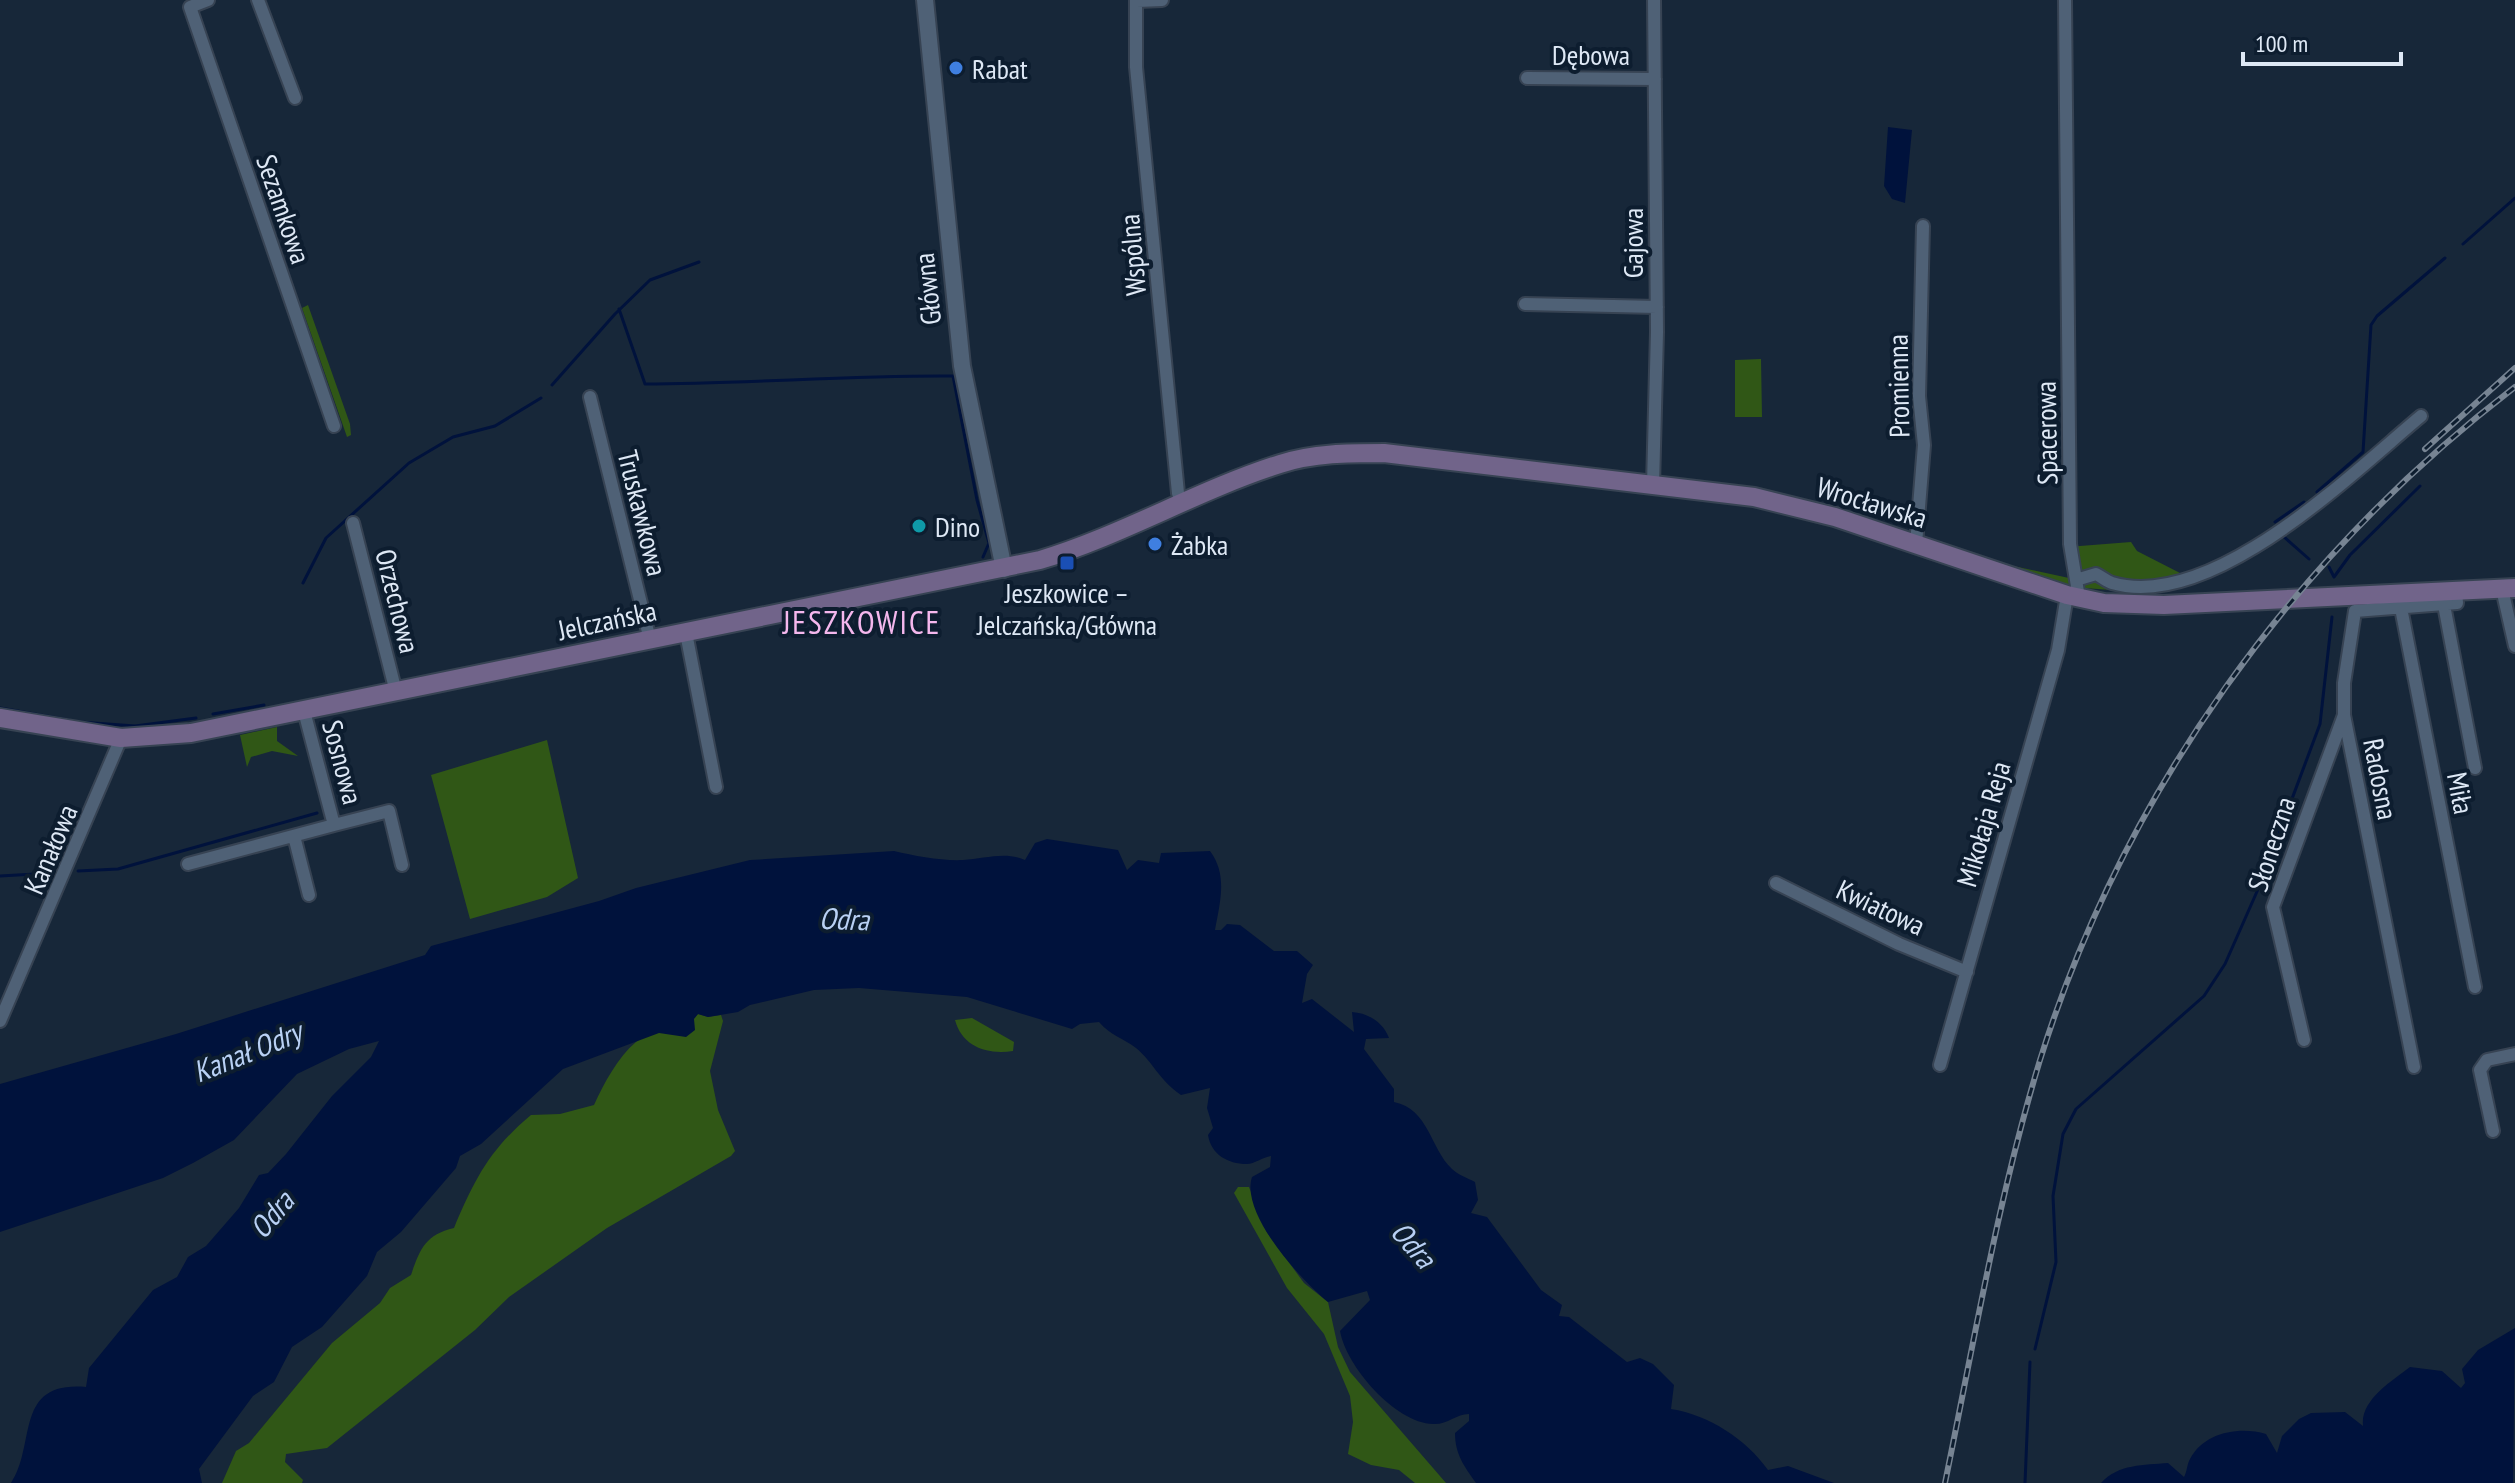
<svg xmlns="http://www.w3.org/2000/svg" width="2515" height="1483" font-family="'PT Sans Narrow',sans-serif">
<rect width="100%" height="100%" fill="#172739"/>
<!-- green -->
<path fill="#305716" d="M308,305L350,424L351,435L347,437L302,308Z
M1761,359L1762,417H1735V360Z
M2131,542L2137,551L2180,573L2138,592L2057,586L2009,565L2069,578L2067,547Z
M277,727V741L298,756L272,751L251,757L247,767L240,735Z
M547,740L578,878L547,897L470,919L431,775Z
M698,1014L708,1017L721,1015L723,1021L710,1071L718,1110L735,1151L731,1156L607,1228L509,1297L475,1330L327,1448L286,1454L285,1462L303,1480L302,1483H222L236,1451L249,1443L332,1343L380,1303L390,1288L411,1275C420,1249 425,1235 454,1228C475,1179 489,1150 531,1115L560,1114L594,1105C604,1083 618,1057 636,1042C655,1027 680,1035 698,1014Z
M972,1018L1014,1042L1013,1051C986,1055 962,1046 955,1020Z
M1238,1187H1249L1266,1231L1304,1283L1328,1302L1338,1347L1350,1372L1446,1483H1415L1399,1470L1371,1465L1348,1454L1353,1422L1350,1396L1324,1334L1287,1288L1234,1193Z"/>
<!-- water -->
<path fill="#00123c" d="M1888,127L1912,130L1905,203L1892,199L1884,186Z
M1047,839L1118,850L1127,870L1138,860L1159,863L1161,853L1210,851C1228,875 1220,902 1215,930H1221L1227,924L1240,925L1274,951H1297L1313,965L1307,974L1302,1003L1312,999L1354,1032L1352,1012C1368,1013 1383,1022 1389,1038L1366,1039L1364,1049L1394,1089V1102C1429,1109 1430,1148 1452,1169C1458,1175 1468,1178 1475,1182L1478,1200L1471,1213L1487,1217L1541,1290L1562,1305L1559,1316L1569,1317L1627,1362L1640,1358L1653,1364L1674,1385L1671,1409C1709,1415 1746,1439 1768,1470L1788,1466L1834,1483H1476C1464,1466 1455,1454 1455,1433L1469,1421V1414C1456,1414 1447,1425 1433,1424C1395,1423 1346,1366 1340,1331L1370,1300L1367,1291L1328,1302C1301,1280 1240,1214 1252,1177L1270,1167L1271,1156C1263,1157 1254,1164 1247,1164C1227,1164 1211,1154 1208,1135L1213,1128L1207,1108L1210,1088L1181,1095C1158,1079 1154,1063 1136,1048C1123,1038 1111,1036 1099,1022L1080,1024L1072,1029L967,997L859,988L814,990L750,1005L738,1012L708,1017L698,1014L694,1019L695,1030L686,1037L659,1033L563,1069L481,1144L460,1156L456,1168L401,1232L377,1252L367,1276L322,1327L292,1347L274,1382L253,1396L199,1469L202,1483H11C37,1444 13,1381 86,1387L89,1368L153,1290L177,1277L188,1257L206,1246L239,1208L259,1175L268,1173L286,1154L332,1096L371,1057L379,1041L349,1049L297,1074L234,1140L193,1163L163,1178L0,1232V1084L176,1034L425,955L431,946L599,901L636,888L750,860L894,851C915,856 942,861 963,860C984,859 1005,851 1025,860L1035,843Z
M2515,1328L2513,1483H2101C2118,1464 2144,1465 2168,1463L2184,1477C2187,1472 2187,1464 2190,1459C2204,1432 2240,1426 2266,1434L2277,1453L2282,1436L2299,1419L2311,1413L2345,1412L2363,1426C2360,1400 2392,1381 2410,1367L2442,1371L2461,1388L2465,1383L2462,1369L2478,1350Z"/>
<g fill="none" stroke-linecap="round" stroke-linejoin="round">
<!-- stream -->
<path stroke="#00123c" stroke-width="3" d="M2463,244L2515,198
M619,309L645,384C748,384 850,375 953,376L977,500L989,543L983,557
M552,385L615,314L650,280L699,262
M2317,492L2363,452L2371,325L2377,316L2445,258
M2275,522L2304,502
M2283,536L2309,559
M2329,567L2334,577L2350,555L2420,486
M303,583L326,538L409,463L453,437L495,426L541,398
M0,708L69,720
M213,714L264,705
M80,722L135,726L196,718
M78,871L118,869L317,813
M0,876L53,873
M2035,1349L2056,1262L2053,1196L2063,1134L2076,1109L2204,996L2225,964L2259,887L2320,724L2332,617
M2025,1483L2030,1362"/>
<!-- minor casing -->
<g stroke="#374353" stroke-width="16">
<path id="minor" d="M208,0L190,7L334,426
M258,0L295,98
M1136,0V67L1178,493L1182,505
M2065,0L2070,544L2079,598
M1137,1L1162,0
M1527,78L1655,79
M1525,304L1657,307
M590,397L650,640
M1653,485L1657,332L1654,0
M353,523L396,692
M1916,544L1924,445L1919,396L1923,226
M2076,580L2096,574C2102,577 2106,581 2112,583C2212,612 2350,475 2421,416
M2502,589L2515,646
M2444,605L2475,768
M2401,608L2475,987
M686,633L716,787
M334,825L389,811L402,865
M294,836L309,895
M188,864L334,825L304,711
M1776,883L1899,944L1967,972
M0,1021L121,738
M2304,1040L2273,907L2344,715
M1940,1065L2058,650L2067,595
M2414,1067L2344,715V683L2355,611L2457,603L2456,591
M2493,1131L2480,1070L2487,1060L2515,1054"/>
</g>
<!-- tertiary casing -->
<g stroke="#374353" stroke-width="20">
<path id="tertiary" d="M925,0L962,366L1004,569"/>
</g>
<!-- secondary casing -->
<g stroke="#374353" stroke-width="22">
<path id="secondary" d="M0,718L121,738L191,733L1040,560C1123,535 1198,490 1280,464C1313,453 1350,453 1384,453L1754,497L1835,517L2067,595L2104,603L2164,605L2515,588"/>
</g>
<!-- minor -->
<use href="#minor" stroke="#4f6176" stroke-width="12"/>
<!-- tertiary -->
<use href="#tertiary" stroke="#4f6176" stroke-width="16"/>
<!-- secondary -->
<use href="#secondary" stroke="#71648a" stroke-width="18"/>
<!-- rail casing -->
<g stroke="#778493" stroke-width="6">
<path id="rail" d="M2425,449L2515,368
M1945,1483C1974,1342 1998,1198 2040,1060C2123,794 2294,556 2515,387"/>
</g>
<!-- rail -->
<use href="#rail" stroke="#0d1d2f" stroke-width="3" stroke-dasharray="9" stroke-linecap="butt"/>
</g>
<!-- markers -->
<g fill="#3f7fe0" stroke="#0d1d2f" stroke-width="3">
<circle cx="956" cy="68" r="8"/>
<circle cx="1155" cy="544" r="8"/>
</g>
<circle fill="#0f9aa8" stroke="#0d1d2f" stroke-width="3" cx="919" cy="526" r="8"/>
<rect fill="#1a4fb4" stroke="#0d1d2f" stroke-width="3" x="1059" y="555" width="16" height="16" rx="4"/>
<g text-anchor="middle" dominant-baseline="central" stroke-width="8" stroke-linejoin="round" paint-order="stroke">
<!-- street labels -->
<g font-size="28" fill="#dee8f5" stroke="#0d1d2f">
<text x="1591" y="54">Dębowa</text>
<text transform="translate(284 209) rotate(71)">Sezamkowa</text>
<text transform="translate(1632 243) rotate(-90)">Gajowa</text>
<text transform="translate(1132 255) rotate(-95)">Wspólna</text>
<text transform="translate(927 289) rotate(-96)">Główna</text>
<text transform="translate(1898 386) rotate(-91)">Promienna</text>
<text transform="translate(2046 433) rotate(-91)">Spacerowa</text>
<text transform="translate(1872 502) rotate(17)">Wrocławska</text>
<text transform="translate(643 513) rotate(76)">Truskawkowa</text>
<text transform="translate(398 601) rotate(76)">Orzechowa</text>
<text transform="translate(607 620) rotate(-12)">Jelczańska</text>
<text transform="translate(343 762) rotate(75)">Sosnowa</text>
<text transform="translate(2381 779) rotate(79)">Radosna</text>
<text transform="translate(2461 793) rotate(79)">Miła</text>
<text transform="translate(1983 824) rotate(-74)">Mikołaja Reja</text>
<text transform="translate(2271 844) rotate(-72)">Słoneczna</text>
<text transform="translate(50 849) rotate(-67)">Kanałowa</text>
<text transform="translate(1881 907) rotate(25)">Kwiatowa</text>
</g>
<!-- poi labels -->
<g font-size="28" fill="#dee8f5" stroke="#0d1d2f" text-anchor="start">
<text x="972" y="68">Rabat</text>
<text x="935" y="526">Dino</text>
<text x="1171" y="544">Żabka</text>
<text x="1067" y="592" text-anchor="middle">Jeszkowice –<tspan x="1067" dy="32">Jelczańska/Główna</tspan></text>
</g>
<!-- water labels -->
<g font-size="30" font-style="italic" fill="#b9d1f4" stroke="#0d1d2f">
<text transform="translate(844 918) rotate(2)">Odra</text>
<text transform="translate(247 1051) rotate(-22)">Kanał Odry</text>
<text transform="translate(271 1214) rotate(-50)">Odra</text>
<text transform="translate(1414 1244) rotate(49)">Odra</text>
</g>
<!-- quarter labels -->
<g font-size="32" letter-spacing="2" fill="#f4b7ed" stroke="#0d1d2f">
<text x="862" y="622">JESZKOWICE</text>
</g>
</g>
<!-- scale -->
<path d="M2243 52v12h158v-12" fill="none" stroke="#dee8f5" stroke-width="4"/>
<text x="2255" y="52" font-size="24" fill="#dee8f5" stroke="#0d1d2f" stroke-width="6" paint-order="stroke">100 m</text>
</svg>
